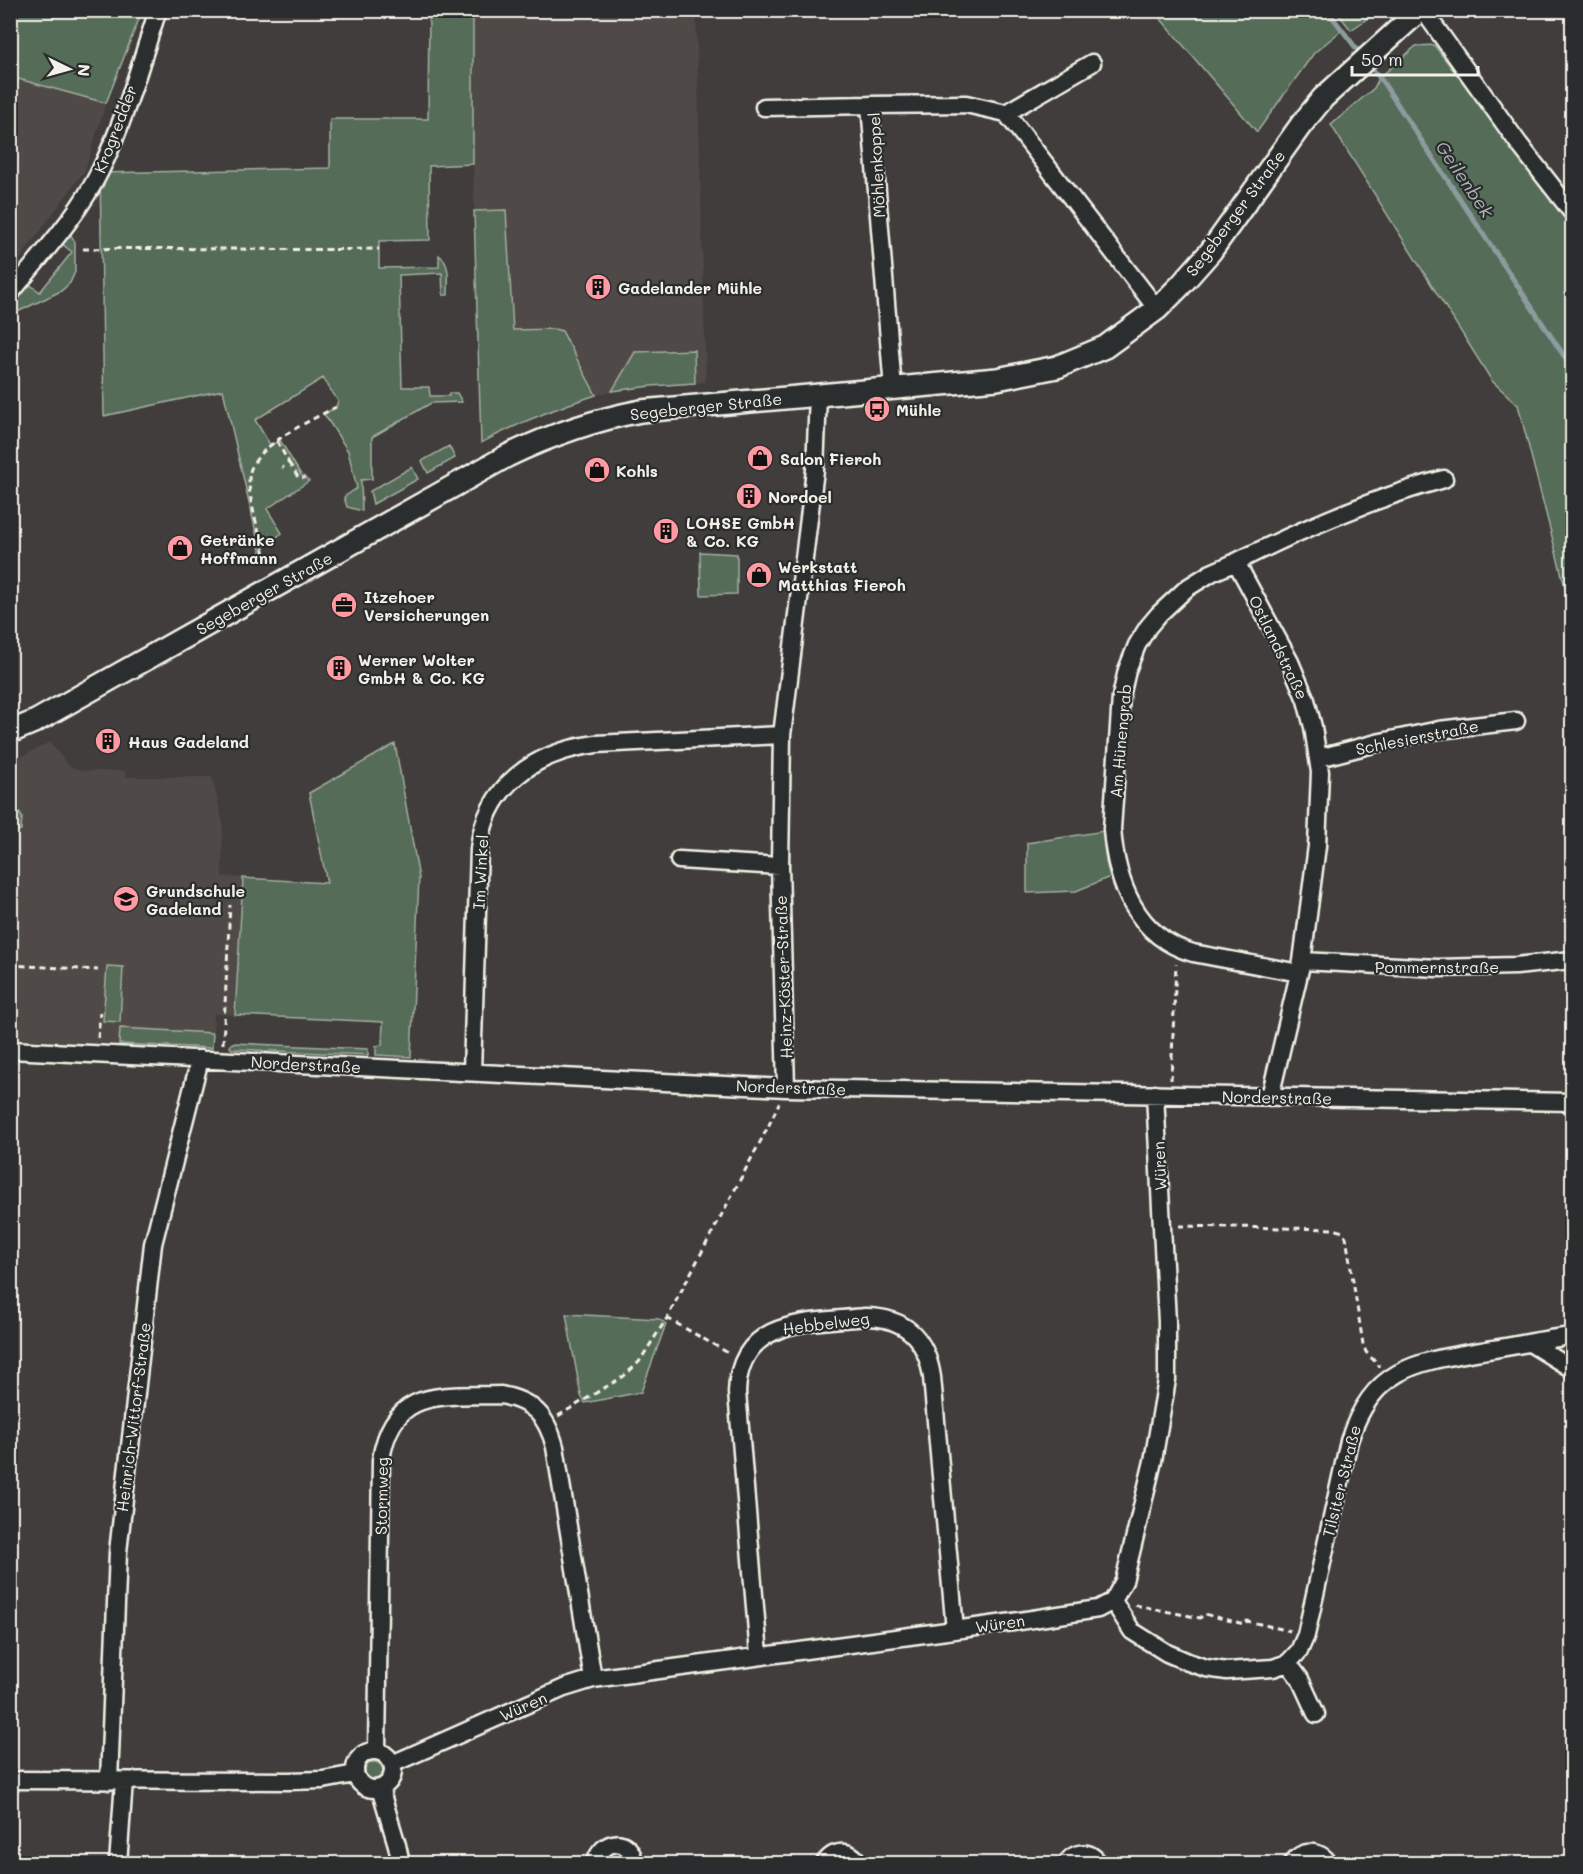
<svg xmlns="http://www.w3.org/2000/svg" width="1583" height="1874" font-family="Mali,sans-serif">
<rect width="100%" height="100%" fill="#403d3c"/>
<filter id="ink" filterUnits="userSpaceOnUse"><feTurbulence type="fractalNoise" baseFrequency=".0167" numOctaves="2"/><feDisplacementMap in="SourceGraphic" scale="12" xChannelSelector="R" yChannelSelector="G"/><feConvolveMatrix kernelMatrix="1 2 1 2 8 2 1 2 1" color-interpolation-filters="sRGB"/></filter>
<g filter="url(#ink)">
<!-- built -->
<path fill="#504846" d="M473,11H696L706,382L651,386L604,393L551,410L517,424L481,443L473,164Z
M11,77L106,103L85,170L11,271Z
M50,742L69,766L83,771H125L126,777H212L223,823L222,876L243,878L235,1015L214,1014L212,1048L11,1039L10,762Z"/>
<!-- green -->
<path fill="#546c59" stroke="#a4aea0" stroke-width="1.5" d="M10,11H142L106,103L11,77Z
M429,11H473V164L429,166L430,240L379,241V268L439,267V255C451,264 448,280 448,295H443L442,273L399,275L402,387H429L430,396H449V393H457L462,402L431,403L372,437V479L361,480L362,511L347,507L344,497L357,488L348,451L324,414L336,407L338,401L323,378L255,420L269,443L271,445L280,440L301,475L309,481L267,509L282,533L263,547L265,554H261L223,390L104,416L100,173L330,168V119H428Z
M1154,11H1327L1342,30L1314,53L1257,132Z
M1336,11H1378L1351,30Z
M1434,45L1572,223V614L1518,405L1492,381L1331,125L1374,88L1379,78L1416,46Z
M506,210L513,330L554,329L562,331L596,395C555,408 518,423 481,443L474,211Z
M71,235L75,242V272L70,283L61,291L11,315L10,307L29,284L40,292L72,252L61,243L66,236Z
M694,350L695,383L651,386L612,391L635,352Z
M449,446L455,458L428,473L422,461Z
M412,467L418,479L373,504L370,491Z
M700,552L737,554V594L701,595Z
M395,744L419,878L411,1057L376,1055V1046L382,1045L383,1022L235,1015L243,878L327,883L309,793Z
M10,799L22,817L21,830L11,831Z
M1104,831L1106,862L1110,877L1076,891L1027,893V843Z
M107,966L123,967L120,1022L103,1021Z
M120,1028L213,1033L212,1048L119,1044Z
M232,1043L368,1049V1055L232,1049L230,1047Z
M566,1314L659,1319L666,1324L641,1392L585,1403L581,1396Z
M365 1771a9 9 0 1 1 18 0a9 9 0 1 1-18 0Z"/>
<g fill="none" stroke-linecap="round" stroke-linejoin="round">
<!-- stream -->
<path stroke="#8d9b9e" stroke-width="5" d="M1327,10L1362,56
M1368,63L1382,81L1572,368"/>
<!-- minor casing -->
<g stroke="#f4f1e8" stroke-width="21">
<path id="minor" d="M1423,10L1519,144L1572,212
M764,107L870,105
M1006,113L1092,63
M10,294C41,255 78,216 100,171C125,121 140,64 158,10
M893,389L870,105L966,104L1006,113L1157,309
M1236,562L1211,573L1187,588L1159,614L1148,627L1137,645L1127,670L1121,697L1112,829C1116,882 1136,937 1193,953L1299,973
M1319,758L1381,742L1439,730L1516,721
M679,860L780,866
M1302,961L1438,968L1516,966L1572,960
M10,1050L786,1088L1572,1102
M472,1072L479,849C486,785 535,752 596,744L782,735
M786,1088L780,866L782,735L815,470L818,395
M1270,1097L1302,961L1317,846L1320,772L1313,727L1306,700L1290,662L1236,562C1304,528 1371,499 1444,479
M1530,1343L1572,1369
M1113,1601L1132,1631L1167,1653L1188,1662L1206,1668L1227,1671L1273,1668L1288,1663L1299,1651L1306,1635L1349,1441C1373,1366 1417,1362 1487,1350C1515,1346 1544,1339 1572,1336
M759,1655L737,1392C740,1317 809,1323 865,1317C905,1317 926,1338 932,1377L955,1630
M1288,1663L1300,1679L1316,1714
M377,1751L381,1460C392,1386 442,1397 501,1395C533,1401 547,1416 555,1447L593,1679
M355 1770a19 19 0 1 1 38 0a19 19 0 1 1-38 0Z
M392,1764L564,1688L593,1679L1013,1622L1098,1609L1113,1601L1124,1581L1134,1540L1153,1461L1167,1380V1322L1155,1094
M10,1780L289,1781L323,1780L355,1774
M109,1781L118,1552L153,1244L200,1059
M380,1788L397,1845L401,1864
M118,1864L124,1781
M595,1864C601,1838 632,1835 634,1864
M824,1864C833,1850 851,1848 859,1864
M1066,1864C1074,1851 1092,1849 1098,1864
M1292,1864C1301,1849 1320,1849 1329,1864"/>
</g>
<!-- major casing -->
<g stroke="#f4f1e8" stroke-width="26">
<path id="major" d="M10,732L36,721L507,456C551,435 593,420 641,411L997,379L1057,367L1105,347L1157,309L1180,286L1211,251L1301,125L1323,98L1420,10"/>
</g>
<!-- path -->
<path stroke="#f4f1e8" stroke-width="3" stroke-dasharray="6 4.5" stroke-linecap="butt" d="M83,249C182,247 280,251 379,249
M277,441L289,463L282,468
M289,463L298,477L305,478
M265,554C260,535 245,490 250,472C257,444 312,420 336,407
M10,965L98,970
M10,1015L11,1006
M98,1038L100,1012
M223,1044L230,905
M1171,1080L1176,964
M1179,1226L1335,1229L1342,1232L1346,1237L1363,1344L1366,1352L1380,1367
M667,1318L730,1354
M558,1416L624,1376L639,1362L667,1318L768,1127L779,1103
M1135,1605L1200,1618L1204,1614L1244,1624L1247,1621L1290,1631"/>
<!-- minor -->
<use href="#minor" stroke="#2a2d2e" stroke-width="16"/>
<!-- major -->
<use href="#major" stroke="#2a2d2e" stroke-width="21"/>
</g>
</g>
<!-- icons -->
<defs>
<g id="building-disc" transform="scale(1.35)"><circle r="9.5" fill="#ff9aa2" stroke="#2a2d2e"/><path d="M-4-6H4V6H1V3H-1V6H-4ZM-2.5-4.3h1.7v1.8h-1.7ZM.8-4.3h1.7v1.8H.8ZM-2.5-1h1.7V.8h-1.7ZM.8-1h1.7V.8H.8Z" fill="#111"/></g>
<g id="bus-disc" transform="scale(1.35)"><circle r="9.5" fill="#ff9aa2" stroke="#2a2d2e"/><path d="M-5-6H5V4H4V6H2V4H-2V6H-4V4H-5ZM-3.5-4V0h7V-4ZM-3.5 1.2v1.5H-2V1.2ZM2 1.2v1.5H3.5V1.2Z" fill="#111"/></g>
<g id="shop-disc" transform="scale(1.35)"><circle r="9.5" fill="#ff9aa2" stroke="#2a2d2e"/><path d="M-5-2.5h2.3a2.7 3.5 0 0 1 5.4 0H5L5.5 6h-11ZM-1.5-2.5h3a1.5 2.3 0 0 0-3 0Z" fill="#111"/></g>
<g id="office-disc" transform="scale(1.35)"><circle r="9.5" fill="#ff9aa2" stroke="#2a2d2e"/><path d="M-6-3h4V-5.5h4V-3h4V5H-6ZM-1-4.5V-3h2v-1.5ZM-6 0V1H6V0Z" fill="#111"/></g>
<g id="school-disc" transform="scale(1.35)"><circle r="9.5" fill="#ff9aa2" stroke="#2a2d2e"/><path d="M0-5L7-2L0 1L-7-2ZM-4 1L0 2.5L4 1V4Q0 6-4 4Z" fill="#111"/></g>
</defs>
<g fill-rule="evenodd">
<use href="#building-disc" x="598" y="287"/>
<use href="#bus-disc" x="877" y="409"/>
<use href="#shop-disc" x="760" y="458"/>
<use href="#shop-disc" x="597" y="470"/>
<use href="#building-disc" x="749" y="496"/>
<use href="#building-disc" x="666" y="531"/>
<use href="#shop-disc" x="180" y="548"/>
<use href="#shop-disc" x="759" y="575"/>
<use href="#office-disc" x="344" y="605"/>
<use href="#building-disc" x="339" y="668"/>
<use href="#building-disc" x="108" y="741"/>
<use href="#school-disc" x="126" y="899"/>
</g>
<g text-anchor="middle" dominant-baseline="central" stroke-width="4.5" stroke-linejoin="round" paint-order="stroke">
<!-- street labels -->
<g font-size="16" fill="#f4f1e8" stroke="#2a2d2e">
<text transform="translate(115 129) rotate(-69)">Krogredder</text>
<text transform="translate(876 165) rotate(-93)">Möhlenkoppel</text>
<text transform="translate(1235 213) rotate(-53)">Segeberger Straße</text>
<text transform="translate(706 406) rotate(-6)">Segeberger Straße</text>
<text transform="translate(264 593) rotate(-29)">Segeberger Straße</text>
<text transform="translate(1279 647) rotate(64)">Ostlandstraße</text>
<text transform="translate(1417 737) rotate(-11)">Schlesierstraße</text>
<text transform="translate(1120 741) rotate(-85)">Am Hünengrab</text>
<text transform="translate(480 872) rotate(-87)">Im Winkel</text>
<text x="1437" y="966">Pommernstraße</text>
<text transform="translate(783 977) rotate(-92)">Heinz-Köster-Straße</text>
<text transform="translate(306 1064) rotate(3)">Norderstraße</text>
<text transform="translate(791 1087) rotate(2)">Norderstraße</text>
<text transform="translate(1277 1097) rotate(1)">Norderstraße</text>
<text transform="translate(1159 1166) rotate(-93)">Würen</text>
<text transform="translate(826 1323) rotate(-7)">Hebbelweg</text>
<text transform="translate(133 1417) rotate(-83)">Heinrich-Wittorf-Straße</text>
<text transform="translate(1341 1481) rotate(-76)">Tilsiter Straße</text>
<text transform="translate(381 1496) rotate(-89)">Stormweg</text>
<text transform="translate(1000 1623) rotate(-8)">Würen</text>
<text transform="translate(523 1706) rotate(-24)">Würen</text>
</g>
<!-- poi labels -->
<g font-size="16" font-weight="bold" fill="#f4f1e8" stroke="#2a2d2e" text-anchor="start">
<text x="618" y="287">Gadelander Mühle</text>
<text x="896" y="409">Mühle</text>
<text x="780" y="458">Salon Fieroh</text>
<text x="616" y="470">Kohls</text>
<text x="768" y="496">Nordoel</text>
<text x="686" y="522">LOHSE GmbH<tspan x="686" dy="18">&amp; Co. KG</tspan></text>
<text x="200" y="539">Getränke<tspan x="200" dy="18">Hoffmann</tspan></text>
<text x="778" y="566">Werkstatt<tspan x="778" dy="18">Matthias Fieroh</tspan></text>
<text x="364" y="596">Itzehoer<tspan x="364" dy="18">Versicherungen</tspan></text>
<text x="358" y="659">Werner Wolter<tspan x="358" dy="18">GmbH &amp; Co. KG</tspan></text>
<text x="128" y="741">Haus Gadeland</text>
<text x="146" y="890">Grundschule<tspan x="146" dy="18">Gadeland</tspan></text>
</g>
<!-- water labels -->
<g font-size="18" font-style="italic" fill="#b0b7b7" stroke="#2a2d2e">
<text transform="translate(1465 179) rotate(56)">Geilenbek</text>
</g>
</g>
<!-- margin -->
<rect width="1583" height="1874" fill="none" stroke="#2a2d2e" stroke-width="36"/>
<rect x="18" y="18" width="1547" height="1838" fill="none" stroke="#f4f1e8" stroke-width="2" filter="url(#ink)"/>
<!-- north arrow -->
<g transform="translate(69 69) rotate(95)" stroke="#2a2d2e" stroke-width="4.5" paint-order="stroke">
<path d="M0-4.5L10 22L0 15L-10 22Z" fill="#f4f1e8"/>
<text y="-9" font-size="16" font-weight="bold" text-anchor="middle" fill="#f4f1e8">N</text>
</g>
<!-- scale -->
<path d="M1352 66v9h126v-9" fill="none" stroke="#f4f1e8" stroke-width="3"/>
<text x="1361" y="66" font-size="18" fill="#f4f1e8" stroke="#2a2d2e" stroke-width="4.5" paint-order="stroke">50 m</text>
</svg>
